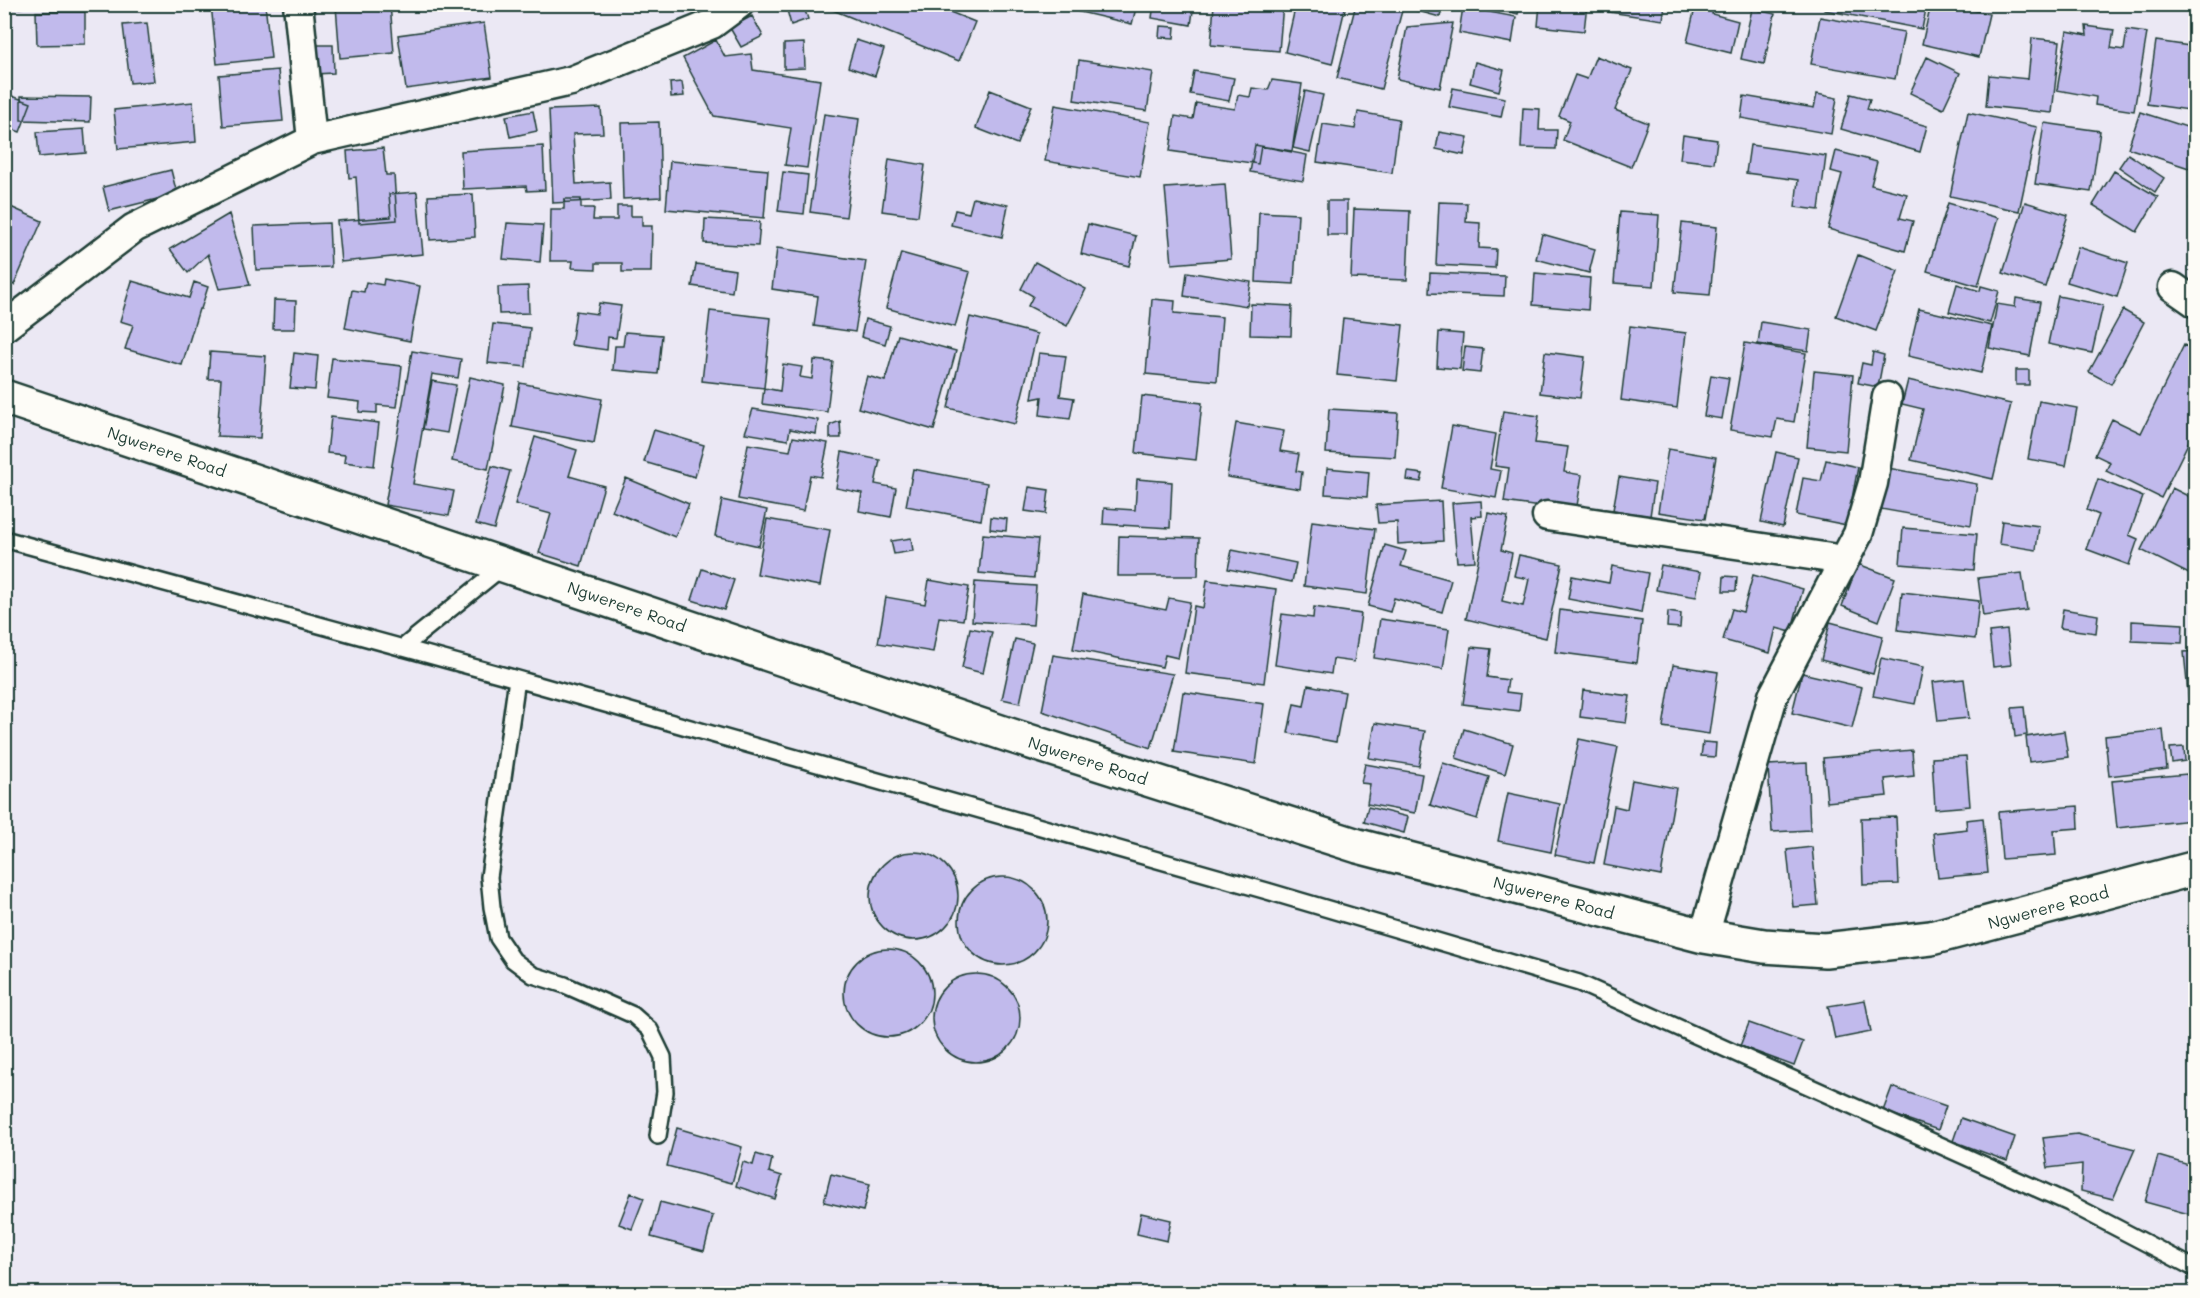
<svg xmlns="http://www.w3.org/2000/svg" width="2200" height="1298" font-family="Mali,sans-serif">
<rect width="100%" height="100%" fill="#ebe8f4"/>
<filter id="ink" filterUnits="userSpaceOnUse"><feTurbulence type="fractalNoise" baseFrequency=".0167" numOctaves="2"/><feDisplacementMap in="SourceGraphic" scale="12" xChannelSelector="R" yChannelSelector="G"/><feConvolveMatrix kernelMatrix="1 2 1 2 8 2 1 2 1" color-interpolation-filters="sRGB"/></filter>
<g filter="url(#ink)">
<!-- building -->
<path fill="#c1baec" stroke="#1f3d34" stroke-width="1.5" d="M4,4H33V6L4,10Z
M211,4H265L271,58L217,64Z
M352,4H390L394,53L340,58L336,6Z
M458,4H509L510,8L459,13Z
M818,4H930L975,22L959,61Z
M1068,4H1137L1132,24L1067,9Z
M1154,4H1194L1191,25L1152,18Z
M1214,4H1283L1279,51L1211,45Z
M1296,4H1346L1332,64L1285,52Z
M1356,4L1381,6L1382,4H1443L1440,17L1403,7L1381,89L1337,78Z
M1498,4H1521L1518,14L1497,8Z
M1540,4H1587L1584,31L1538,26Z
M1597,4H1665L1663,20L1596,10Z
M1696,4H1714L1712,14L1738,21L1731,53L1687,42Z
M1825,4H1927L1922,29L1824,10Z
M1931,4H1948L1989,14L1979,57L1922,44Z
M803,5L808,19L791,25L787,10Z
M1463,7L1516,17L1512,43L1459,33Z
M1752,9L1775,14L1764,64L1741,59Z
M36,12H85V44L37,45Z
M752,16L763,36L741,47L730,28Z
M1820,17L1904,32L1895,79L1811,64Z
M147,23L154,81L130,83L123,25Z
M484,23L492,77L406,89L398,35Z
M1453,23L1440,88L1397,79L1407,27Z
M1160,26L1175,27L1174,38L1159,37Z
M2086,26L2114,30L2111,48L2124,50L2127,30L2147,33L2134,111L2095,105L2096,97L2057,90L2067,31L2087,35Z
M2032,38L2060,41L2052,113L1986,106L1989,75L2028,79Z
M716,40L725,57L751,54L753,70L820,80L807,168L785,165L791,128L714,116L683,58Z
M856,40L884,49L875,76L848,67Z
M2156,41L2196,47V111L2147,104Z
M804,43L805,68L784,69V44Z
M313,45H333L334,73L314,74Z
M1596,56L1632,70L1615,110L1648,123L1631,167L1563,140L1570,121L1559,116L1575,75L1587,79Z
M1927,57L1960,73L1943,109L1910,93Z
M1079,60L1153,72L1147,111L1074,100Z
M1475,62L1504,70L1499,91L1470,83Z
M278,70L283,121L223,126L219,75Z
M1194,71L1234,78L1229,101L1190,94Z
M1272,80L1302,84L1292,151L1261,146L1258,164L1170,151L1175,116L1193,119L1196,103L1235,109L1238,95L1250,97L1252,88L1268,90Z
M682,82L684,96L671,97L670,83Z
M1453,88L1505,98L1501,117L1449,107Z
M990,90L1031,106L1017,144L976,128Z
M1305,91L1323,95L1310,152L1293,148Z
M4,93L31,103L20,132L4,126Z
M1817,94L1837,98L1831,134L1741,118L1744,96L1814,108Z
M1851,94L1870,99L1867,109L1927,126L1920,152L1841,129Z
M21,96L91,97L90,122L21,120Z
M193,102L196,142L118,149L114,110Z
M1055,105L1150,122L1140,177L1045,161Z
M601,108L603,133L573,134L576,184L610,182L611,200L553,203L549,110Z
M1523,108L1540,109L1539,130H1557L1556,149L1521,148Z
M533,111L537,131L510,137L506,116Z
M1358,112L1399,119L1392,173L1317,162L1323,124L1355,129Z
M1968,112L2037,127L2019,211L1950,196Z
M2140,112L2196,130V157L2192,169L2128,148Z
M824,114L859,119L846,217L810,212Z
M659,122L661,197L623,199L621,123Z
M2044,123L2100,131L2091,192L2035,184Z
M84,129L86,153L39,157L37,132Z
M1439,132L1468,137L1464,155L1436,149Z
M1683,135L1717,140L1714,163L1680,159Z
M1255,145L1307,155L1303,181L1250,172Z
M1750,145L1826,156L1819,210L1795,207L1798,180L1746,173Z
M543,146L545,190L527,191L526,186L463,189L461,151Z
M383,148L386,175H394L397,220L359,223L356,177L349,178L347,151Z
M1836,151L1877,162L1871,185L1907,194L1900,218L1913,221L1905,251L1828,229L1842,174L1831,171Z
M2128,154L2164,178L2155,192L2119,167Z
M889,159L925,165L918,216L882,211Z
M670,161L768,170L764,218L666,209Z
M171,170L177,194L109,211L103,187Z
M2114,171L2158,197L2137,232L2093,205Z
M783,172L808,175L804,214L778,211Z
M2196,179V201L2190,199Z
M1225,184L1231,259L1172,264L1165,188Z
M417,192L423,254L341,262L337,221L391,217L389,194Z
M473,194L475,237L430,240L428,196Z
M973,198L1008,205L1002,237L951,225L955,210L969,213Z
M564,199H581V208H594L593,220H617V206H631V216H642V226H652L651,272H622V263H596V269L572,268L573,261H550L551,209H564Z
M1327,201H1347V235H1327Z
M1439,202L1467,203L1466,222L1480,223L1479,248L1496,249L1495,268L1436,265Z
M2025,202L2068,215L2045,287L2003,273Z
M1948,203L1998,218L1978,286L1927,271Z
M4,204L42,221L14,285L4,280Z
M1354,209L1410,211L1407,280L1351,278Z
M1259,212L1298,214L1294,284L1256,282Z
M1620,212L1659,215L1654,286L1614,283Z
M229,214L250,285L219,289L208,254L188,273L170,249Z
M705,219L760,222L758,246L704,243Z
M329,223L331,267L256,270L254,226Z
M507,223L543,225L540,262L503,259Z
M1682,223L1717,227L1710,295L1674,292Z
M1088,224L1136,236L1129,266L1081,254Z
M2196,225V241L2191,239Z
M1542,234L1595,249L1589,273L1536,259Z
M2078,247L2128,263L2117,297L2067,282Z
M777,248L866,261L855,332L814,326L818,296L772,289Z
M901,253L970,272L955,327L886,308Z
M1858,255L1898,271L1876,331L1836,316Z
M1035,262L1086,289L1067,326L1028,306L1033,296L1021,289Z
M696,264L735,270L732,292L692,286Z
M1187,272L1251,282L1247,306L1184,296Z
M1430,273L1505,276L1504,296L1429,293Z
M1535,273L1590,278L1588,310L1533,305Z
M384,279L420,286L410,341L345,328L352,290L364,292L366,282L383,285Z
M132,281L189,298L194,282L208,287L201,309H199L182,365L125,349L133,325L120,321Z
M1957,284L1980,291L1981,286L1999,291L1990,323L1949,312Z
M528,286L529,313L499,314L498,287Z
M2058,296L2103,305L2092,353L2048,344Z
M2016,298L2040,302L2030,356L1989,348L1997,304L2015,307Z
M1152,299L1175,301L1174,313L1222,317L1217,381L1146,374Z
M274,300L296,301L295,329H273Z
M599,303L621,306L616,338L608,337L607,350L571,345L576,311L597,314Z
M1251,304L1292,306L1291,336L1250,335Z
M1919,309L1992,326L1981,373L1908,356Z
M2123,310L2144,322L2111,384L2089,372Z
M710,311L771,318L764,388L702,381Z
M970,317L1037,334L1015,424L948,408Z
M1343,318L1403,325L1397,381L1337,375Z
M865,319L890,326L885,344L861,337Z
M1761,322L1811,330L1808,351L1758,344Z
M493,324L530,328L526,367L488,363Z
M1630,326L1686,333L1677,408L1621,400Z
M625,332L662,335L658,374L613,370L615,346H623Z
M1439,332L1463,334L1460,369L1437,367Z
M898,335L956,351L934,430L858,408L867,376L885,381Z
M1745,343L1806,353L1794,422L1777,419L1773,437L1730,430Z
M2184,345L2196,351V427L2161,498L2106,471L2110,462L2095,455L2112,419L2141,433Z
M1465,347L1483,349L1480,373L1462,371Z
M412,351L461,359L458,378L432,374L413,484L454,491L449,516L385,505Z
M210,352L266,356L260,438L217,436L221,379H208Z
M1545,352L1585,357L1580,398L1540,393Z
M1873,352L1884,355L1878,387L1858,383L1862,363L1871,365Z
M294,353L318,356L315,390L290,388Z
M1039,353L1066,356L1060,396L1074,398L1070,419L1040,415L1042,397L1032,399Z
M332,358L402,366L397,407L377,405V413L359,412L360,402L327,398Z
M814,360L833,362L827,412L762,404L764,388L780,391L783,364L802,367L800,377L812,379Z
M2016,370H2029V385H2016Z
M1814,371L1853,375L1846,451L1807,447Z
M1711,375L1729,378L1722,419L1704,416Z
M470,377L505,385L488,469L452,461Z
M1908,380L2011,404L1993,479L1911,460L1923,409L1902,404Z
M432,381L456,385L447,433L423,429Z
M520,383L602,399L594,443L512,427Z
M1142,396L1202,403L1196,460L1136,453Z
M2039,401L2077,408L2066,466L2028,459Z
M753,409L818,420L816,434L790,429L788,440L745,433Z
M1329,409L1398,413L1395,457L1326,453Z
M1503,411L1539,416L1535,443L1568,447L1564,472L1582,475L1576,512L1504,502L1509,468L1495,466Z
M331,417L379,423L374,466L344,462L345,455L327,453Z
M840,421L841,438H830V425Z
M1236,423L1284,431L1280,451L1299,454L1296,471L1302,472L1300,489L1227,477Z
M1452,426L1496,434L1490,469L1501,471L1496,498L1441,488Z
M654,430L704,445L695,477L644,462Z
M535,437L577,450L569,476L604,486L581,566L539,553L551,514L515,504Z
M793,437L828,443L821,477L810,475L803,511L738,499L748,444L790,451Z
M1668,449L1716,457L1705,519L1658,512Z
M842,452L880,460L875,484L896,488L891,517L859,511L862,493L836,488Z
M1776,452L1798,457L1783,527L1761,522Z
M1826,460L1858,467L1847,525L1796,515L1803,478L1821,481Z
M492,466L510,471L494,529L476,524Z
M1882,467L1977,484L1971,525L1875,508Z
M1327,468L1369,472L1367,497L1325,494Z
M913,469L987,483L981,520L906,506Z
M1408,472L1423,474L1421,482L1407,480Z
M1619,477L1655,483L1650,516L1613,510Z
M626,478L689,504L675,537L612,511Z
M1137,479L1172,482L1170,528L1103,524L1104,508L1135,510Z
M2098,479L2143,497L2129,535L2138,539L2129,565L2086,549L2099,515L2087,510Z
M1029,487L1049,490L1046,514L1025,511Z
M2172,488L2196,500V533L2191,542L2196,544V568L2191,575L2141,550Z
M722,500L767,510L759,546L715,536Z
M1441,501L1443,541L1398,544L1397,522L1378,523L1376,505Z
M1481,501L1482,516L1471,517L1475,561L1457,562L1452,503Z
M1488,513L1508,517L1501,550L1512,553L1502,601L1523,606L1529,579L1514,576L1519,555L1562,564L1546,638L1466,619Z
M991,517L1007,519L1006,531L990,529Z
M767,519L830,530L820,586L757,574Z
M1312,521L1375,529L1367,594L1304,586Z
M2002,521L2039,526L2036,550L1999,544Z
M1903,528L1977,534L1974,570L1900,564Z
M983,534L1038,539L1034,578L979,573Z
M1119,536L1199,538L1198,576H1118Z
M911,538L913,551L894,554L891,541Z
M1385,545L1406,551L1401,566L1451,580L1442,612L1394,598L1390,612L1368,606Z
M1232,550L1296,563L1292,582L1228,569Z
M1858,564L1895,578L1879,621L1842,606Z
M1661,565L1701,572L1696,597L1656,590Z
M1612,566L1648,573L1641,613L1568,599L1572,576L1609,583Z
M702,569L734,580L724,610L692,600Z
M2022,573L2027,610L1983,616L1978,578Z
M1753,575L1803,589L1791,632L1776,628L1770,653L1723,640L1732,609L1743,612Z
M1724,576L1737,577L1736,591H1723Z
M929,580L969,587L963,620L939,617L933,652L878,643L886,597L925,604Z
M1207,580L1276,589L1264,683L1185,673L1194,606L1203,608Z
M975,582L1036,586L1033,625L972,621Z
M1902,592L1979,601L1975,639L1898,630Z
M1083,594L1166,610L1169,598L1190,602L1178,658L1165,655L1162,667L1073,649Z
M1314,607L1361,614L1354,662L1333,659L1331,674L1275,665L1282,614L1313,618Z
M2063,609L2098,615L2096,633L2060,628Z
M1560,610L1642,621L1637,663L1555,652Z
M1668,612L1681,614L1680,628L1667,627Z
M1380,619L1449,629L1443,669L1374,658Z
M2132,621L2183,624L2182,643L2132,641Z
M1830,622L1883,636L1873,674L1821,660Z
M970,628L992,632L983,673L962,668Z
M2007,630L2011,665L1993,667L1989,632Z
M1015,639L1033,643L1020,703L1002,699Z
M1471,647L1491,649L1487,677L1508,680L1506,692L1521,694L1519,711L1463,704Z
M2196,651V776L2184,652Z
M1053,655L1173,674L1151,748L1042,711Z
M1881,658L1923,667L1915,704L1873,696Z
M1673,665L1718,672L1709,734L1663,727Z
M1802,673L1862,687L1852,728L1792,713Z
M1964,679L1969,718L1938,721L1933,682Z
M1308,685L1345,692L1336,742L1288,733L1294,704L1304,706Z
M1583,690L1630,696L1626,723L1580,717Z
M1183,692L1264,704L1256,764L1174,752Z
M2024,707L2027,735L2015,737L2012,708Z
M1375,723L1425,731L1419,766L1369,758Z
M1464,729L1513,744L1505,774L1456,758Z
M2163,730L2167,769L2109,776L2105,736Z
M2064,731L2068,757L2029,762L2026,737Z
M1579,739L1618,747L1594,863L1555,855Z
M1703,742L1716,743L1715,757L1701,756Z
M2184,747L2185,761L2172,763L2170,748Z
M1912,750L1914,776L1885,779L1887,796L1827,802L1823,758Z
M1966,756L1970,806L1935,809L1932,758Z
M1443,763L1489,777L1477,819L1430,805Z
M1807,763L1810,830L1772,832L1768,765Z
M1365,764L1422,774L1415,813L1367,804L1370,784L1361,783Z
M2187,774L2192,820L2117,828L2112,781Z
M1632,780L1676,788L1661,876L1604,865L1614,806L1627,809Z
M1508,793L1560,804L1551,852L1498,841Z
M2078,806L2079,828L2054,830L2056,855L2002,859L1998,812Z
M1368,807L1408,817L1404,833L1364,822Z
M1896,817L1899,884L1863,885L1861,818Z
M1983,818L1988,873L1938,878L1933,833L1967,829L1966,820Z
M1812,847L1818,905L1793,907L1787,850Z
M870 896a44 44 0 1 1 88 0a44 44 0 1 1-88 0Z
M959 921a44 44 0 1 1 88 0a44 44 0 1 1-88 0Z
M844 993a44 44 0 1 1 88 0a44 44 0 1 1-88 0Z
M932 1018a44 44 0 1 1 88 0a44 44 0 1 1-88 0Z
M1865,1000L1871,1032L1835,1039L1828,1006Z
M1749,1023L1803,1042L1794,1066L1740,1046Z
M1892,1087L1946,1106L1938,1130L1883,1111Z
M1961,1118L2015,1137L2007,1161L1953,1141Z
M677,1128L742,1147L732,1183L667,1166Z
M2077,1134L2135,1149L2113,1199L2081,1191L2082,1164L2048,1168L2043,1138Z
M756,1154L772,1159L769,1172L782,1176L775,1199L736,1186L743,1162L753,1165Z
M2158,1156L2196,1167V1216L2145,1202Z
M831,1174L870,1184L863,1211L824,1202Z
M631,1193L644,1198L632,1229L619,1224Z
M660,1202L713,1216L704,1251L651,1237Z
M1141,1213L1171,1220L1167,1241L1137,1234Z"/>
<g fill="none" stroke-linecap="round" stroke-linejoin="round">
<!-- service casing -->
<g stroke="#1f3d34" stroke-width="20">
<path id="service" d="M4,539L517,679L1267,891L1579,983L2069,1203L2196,1269
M402,648L505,565
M517,679L489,877L492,907L498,938L513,960L533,975L565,985L633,1015L650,1030L663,1057L665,1092L658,1136"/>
</g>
<!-- minor casing -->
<g stroke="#1f3d34" stroke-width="33">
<path id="minor" d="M298,4L312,140
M2173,287L2196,303
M4,327L134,228L312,140L571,81L712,24L739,4
M1547,516L1844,560
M1704,936L1773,696L1858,534L1873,483L1887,397"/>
</g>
<!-- tertiary casing -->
<g stroke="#1f3d34" stroke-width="38">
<path id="tertiary" d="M4,397L1009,735L1358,846L1704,936L1764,946L1825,950L1931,938L2196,868"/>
</g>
<!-- service -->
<use href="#service" stroke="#fdfcf7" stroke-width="15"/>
<!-- minor -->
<use href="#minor" stroke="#fdfcf7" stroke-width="28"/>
<!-- tertiary -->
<use href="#tertiary" stroke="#fdfcf7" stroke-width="33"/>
</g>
</g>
<g text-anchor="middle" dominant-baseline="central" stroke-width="6" stroke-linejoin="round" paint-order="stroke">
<!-- street labels -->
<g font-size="16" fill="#1f3d34" stroke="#fdfcf7">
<text transform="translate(167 451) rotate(19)">Ngwerere Road</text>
<text transform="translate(627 606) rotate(19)">Ngwerere Road</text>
<text transform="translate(1088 760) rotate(18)">Ngwerere Road</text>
<text transform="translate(1554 897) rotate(15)">Ngwerere Road</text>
<text transform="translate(2048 907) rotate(-15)">Ngwerere Road</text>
</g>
</g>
<!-- margin -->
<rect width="2200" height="1298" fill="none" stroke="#fdfcf7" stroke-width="24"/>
<rect x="12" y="12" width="2176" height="1274" fill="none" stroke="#1f3d34" stroke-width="2" filter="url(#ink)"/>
</svg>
